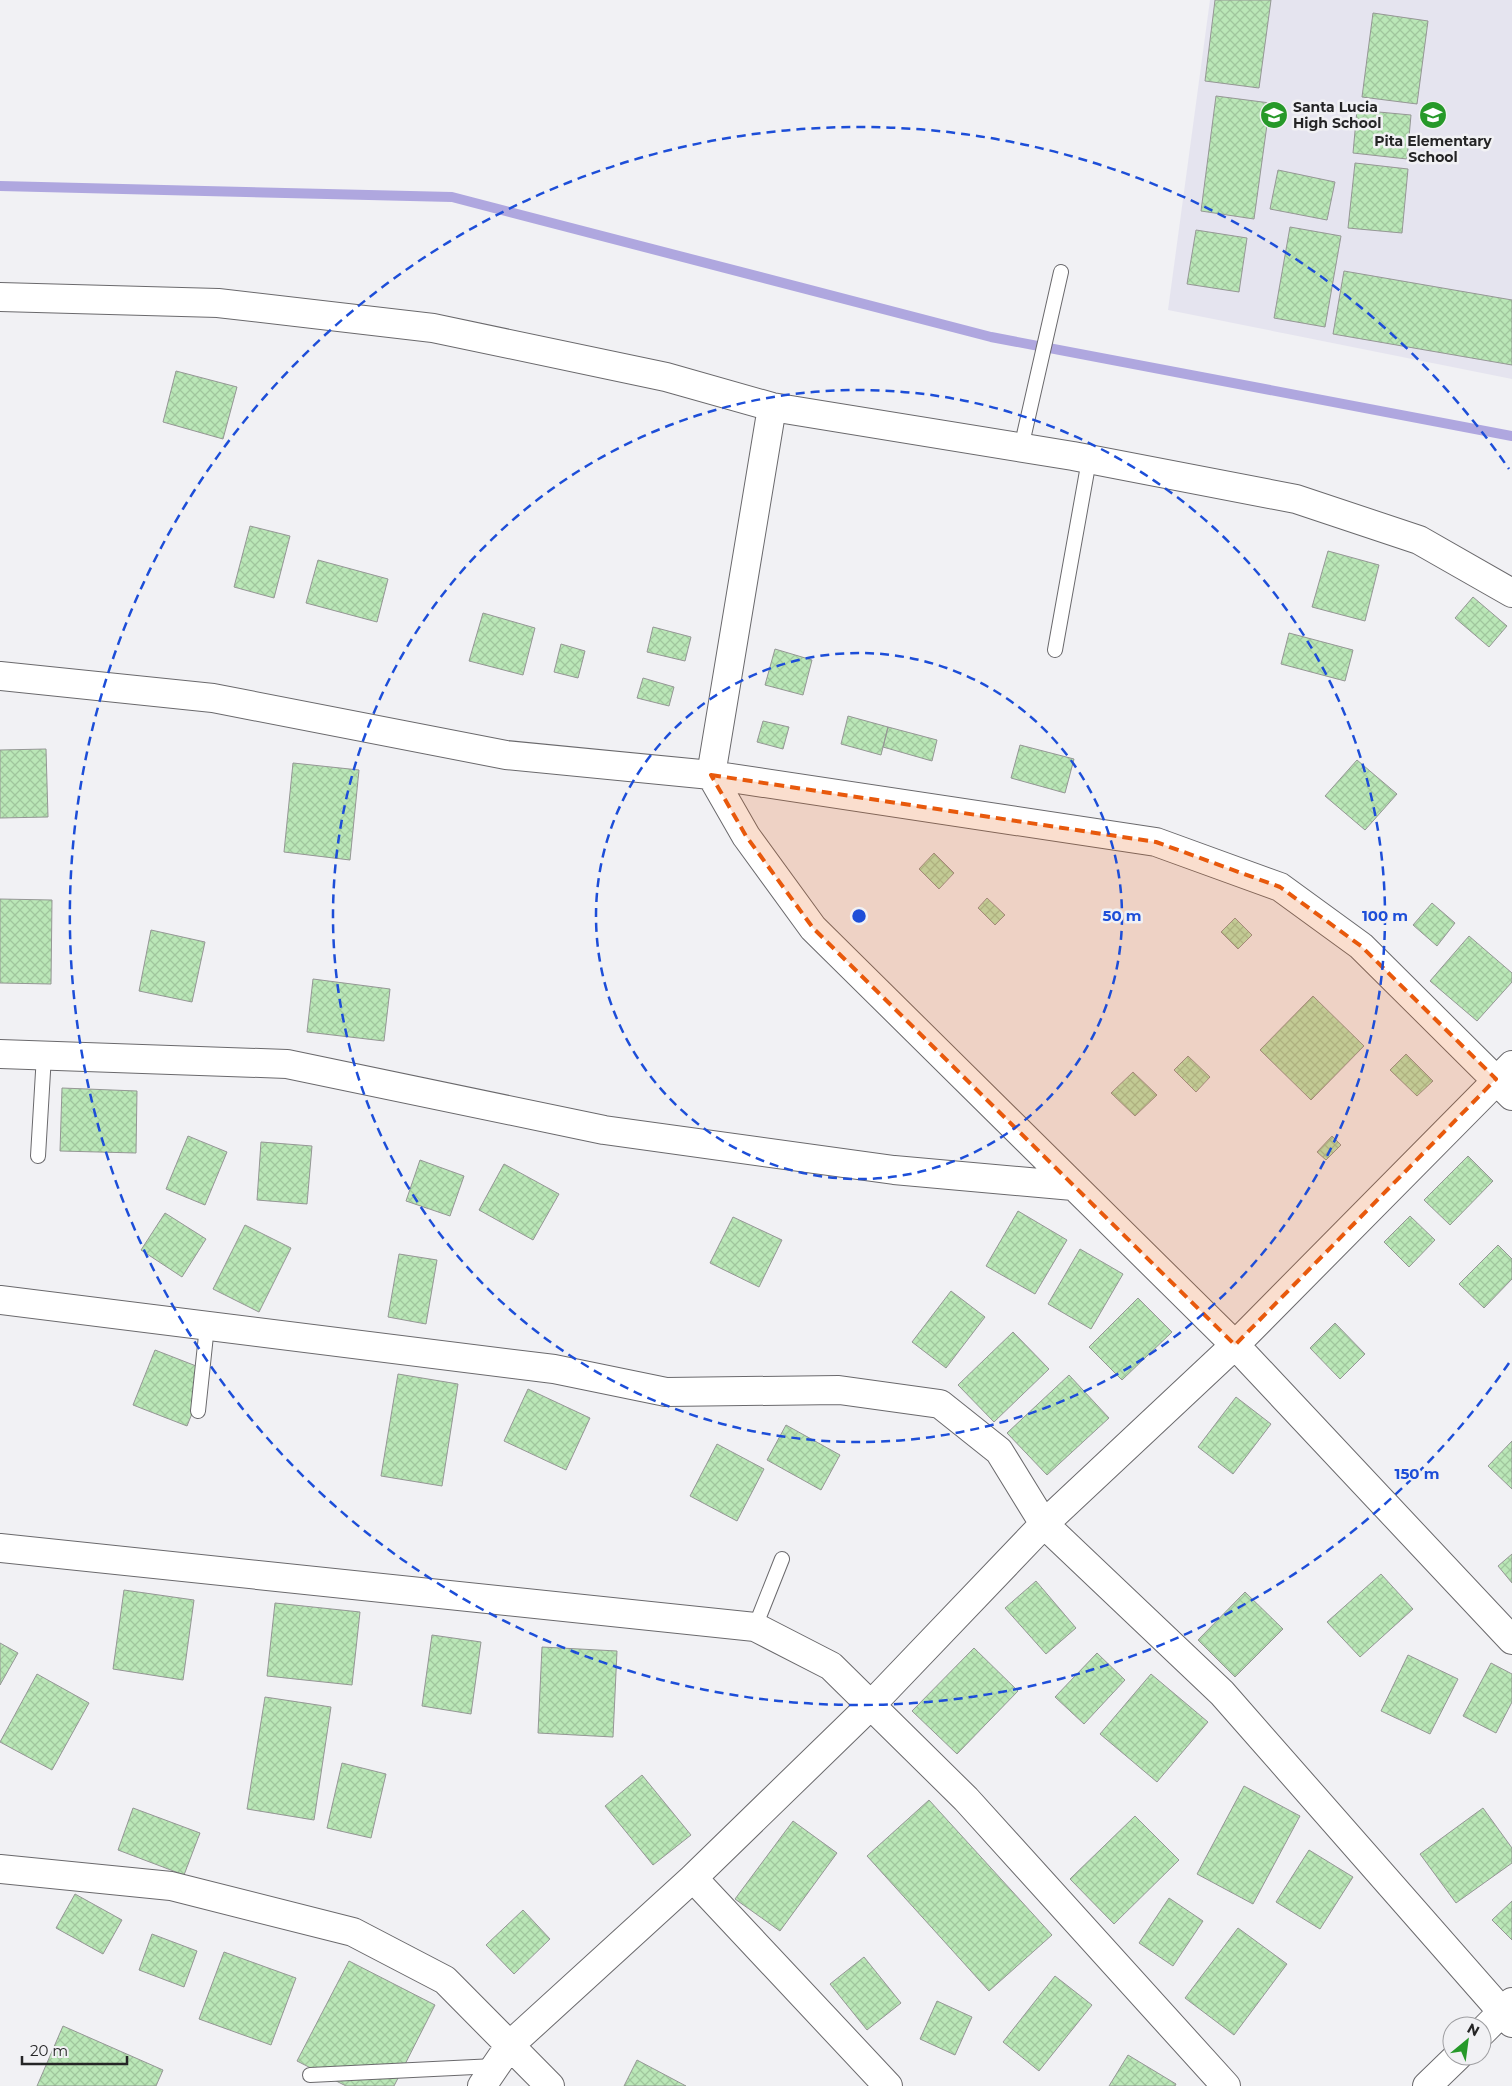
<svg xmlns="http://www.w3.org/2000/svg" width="1512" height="2086" font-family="Montserrat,sans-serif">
<defs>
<pattern id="building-cross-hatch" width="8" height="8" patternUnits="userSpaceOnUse" patternTransform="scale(1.25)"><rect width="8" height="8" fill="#bae7b7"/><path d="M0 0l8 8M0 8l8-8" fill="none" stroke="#a0c69d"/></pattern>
</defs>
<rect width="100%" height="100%" fill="#f1f1f4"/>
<!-- built -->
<path fill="#e5e4ef" d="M1210,0H1512V379L1168,310Z"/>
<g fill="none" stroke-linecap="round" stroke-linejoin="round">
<!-- stream -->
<path stroke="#afa7df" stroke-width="10" d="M0,186L452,197L991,337L1512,436"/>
</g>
<!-- building -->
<path fill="url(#building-cross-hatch)" stroke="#959795" d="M1215,0H1271L1259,88L1205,81Z
M1373,13L1428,21L1417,104L1362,97Z
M1216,96L1270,103L1254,219L1201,211Z
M1357,110L1411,115L1407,159L1353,153Z
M1355,163L1408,169L1402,233L1348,228Z
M1278,170L1335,182L1327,220L1270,209Z
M1290,227L1341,236L1325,327L1274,318Z
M1196,230L1247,238L1239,292L1187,284Z
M1344,271L1512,300V365L1333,334Z
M176,371L237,387L223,439L163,422Z
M250,526L290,536L274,598L234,587Z
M1328,551L1379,565L1365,621L1312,607Z
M318,560L388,579L377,622L306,603Z
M1473,597L1507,626L1489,647L1455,618Z
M483,613L535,628L523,675L469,661Z
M653,627L691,637L685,661L647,652Z
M1289,633L1353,650L1345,681L1281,664Z
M561,644L585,651L578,678L554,672Z
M775,649L812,660L803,695L765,685Z
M643,678L674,687L669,706L637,698Z
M848,716L888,727L881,755L841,744Z
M763,721L789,727L783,749L757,742Z
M888,727L937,740L932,761L883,747Z
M1020,745L1074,759L1065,793L1011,778Z
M46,749L48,817L0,818V750Z
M1357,760L1397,794L1365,830L1325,796Z
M293,763L359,770L350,860L284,852Z
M934,853L954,873L939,889L919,869Z
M987,898L1005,915L995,925L978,908Z
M0,899L52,900L51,984L0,983Z
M1432,903L1455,923L1437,946L1413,925Z
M1235,918L1252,935L1238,949L1221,932Z
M151,930L205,942L192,1002L139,991Z
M1469,936L1512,973V982L1477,1021L1430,981Z
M313,979L390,989L384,1041L307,1032Z
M1313,996L1364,1046L1311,1100L1260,1050Z
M1406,1054L1433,1081L1417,1096L1390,1070Z
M1188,1056L1210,1077L1196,1092L1174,1070Z
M1133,1072L1157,1095L1135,1116L1111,1093Z
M62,1088L137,1091L136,1153L60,1151Z
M188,1136L227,1152L205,1205L166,1189Z
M1332,1136L1341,1145L1326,1160L1317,1152Z
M261,1142L312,1146L307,1204L257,1200Z
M1468,1156L1493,1181L1450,1225L1424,1200Z
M420,1160L464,1176L450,1216L406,1201Z
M504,1164L559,1194L533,1240L479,1210Z
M1018,1211L1067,1240L1035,1294L986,1266Z
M165,1213L206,1239L182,1277L141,1250Z
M1410,1216L1435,1240L1409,1267L1384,1242Z
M733,1217L782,1240L759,1287L710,1263Z
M245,1225L291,1248L259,1312L213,1289Z
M1498,1245L1512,1259V1279L1484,1308L1459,1284Z
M1080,1249L1123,1274L1091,1329L1048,1304Z
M399,1254L437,1260L426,1324L388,1317Z
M951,1291L985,1317L946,1368L912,1342Z
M1138,1298L1172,1332L1122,1380L1089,1347Z
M1335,1323L1365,1354L1340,1379L1310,1348Z
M1013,1332L1049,1369L994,1422L958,1385Z
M155,1350L209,1371L187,1426L133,1405Z
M398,1374L458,1384L442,1486L381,1476Z
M1069,1375L1109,1418L1047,1475L1007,1433Z
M528,1389L590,1418L566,1470L504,1441Z
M1236,1397L1271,1424L1233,1474L1198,1447Z
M786,1425L840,1455L821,1490L767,1460Z
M1512,1441V1489L1488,1466Z
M717,1444L764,1469L737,1521L690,1496Z
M1512,1554V1583L1498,1566Z
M1381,1574L1413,1609L1360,1657L1327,1622Z
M1036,1581L1076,1628L1046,1654L1005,1608Z
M124,1590L194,1600L183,1680L113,1669Z
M1245,1592L1283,1629L1235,1677L1198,1640Z
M275,1603L360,1612L352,1685L267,1676Z
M432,1635L481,1642L471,1714L422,1706Z
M0,1643L18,1653L0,1685Z
M542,1647L617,1651L613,1737L538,1733Z
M974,1648L1018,1691L957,1754L912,1711Z
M1097,1653L1125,1680L1084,1724L1055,1697Z
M1408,1655L1458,1679L1430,1734L1381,1711Z
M1491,1663L1512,1674V1702L1496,1733L1463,1716Z
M37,1674L89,1703L52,1770L0,1742Z
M1151,1674L1208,1722L1157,1782L1100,1734Z
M265,1697L331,1707L314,1820L247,1809Z
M342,1763L386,1774L371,1838L327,1828Z
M642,1775L691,1835L653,1865L605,1806Z
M1244,1786L1300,1816L1253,1904L1197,1874Z
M929,1800L1052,1935L989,1991L867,1856Z
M133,1808L200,1833L184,1875L118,1850Z
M1483,1808L1512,1848V1863L1456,1903L1420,1854Z
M1135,1816L1179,1860L1114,1924L1070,1879Z
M793,1821L837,1853L780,1931L735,1899Z
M1309,1850L1353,1877L1320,1929L1276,1902Z
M75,1894L122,1920L103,1954L56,1928Z
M1169,1898L1203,1921L1173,1966L1139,1943Z
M1512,1901V1940L1492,1920Z
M523,1910L550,1939L514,1974L486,1945Z
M1238,1928L1287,1964L1234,2035L1185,1998Z
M152,1934L197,1951L184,1987L139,1970Z
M224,1952L296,1978L271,2045L199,2019Z
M864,1957L901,2003L867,2030L830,1984Z
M349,1961L435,2005L394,2086H346L297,2061Z
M1055,1976L1092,2005L1039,2071L1003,2042Z
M937,2001L972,2017L955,2055L920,2039Z
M63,2026L163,2070L156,2086H37Z
M1128,2055L1176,2084L1175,2086H1109Z
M637,2060L686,2086H624Z"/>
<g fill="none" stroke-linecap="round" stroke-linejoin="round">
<!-- service casing -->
<g stroke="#6a696c" stroke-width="16">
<path id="service" d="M1021,448L1061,272
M1055,650L1089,460
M38,1156L44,1055
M198,1411L207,1326
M755,1627L782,1559
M310,2075L495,2066"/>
</g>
<!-- minor casing -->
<g stroke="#6a696c" stroke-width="30">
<path id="minor" d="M0,297L218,303L433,328L666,377L772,407L1073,456L1296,499L1419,540L1512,593
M772,407L711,775L746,836L813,928L1235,1345L1512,1640
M0,676L213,698L506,755L711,775L1156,842L1280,887L1361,946L1512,1096
M0,1054L287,1064L604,1130L894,1170L1073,1186
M0,1300L554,1369L666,1392L839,1390L940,1404L999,1451L1044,1524L1222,1693L1512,2023
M0,1548L755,1627L831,1666L966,1799L1226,2086
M0,1869L171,1886L353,1932L445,1980L550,2086
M693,1878L888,2086
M1482,2032L1512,2002
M482,2086L510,2045L693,1878L870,1706L1044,1524L1235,1345L1512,1065
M1427,2086L1458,2056"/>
</g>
<!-- service -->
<use href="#service" stroke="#fff" stroke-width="14"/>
<!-- minor -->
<use href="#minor" stroke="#fff" stroke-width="28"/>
</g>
<!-- marked area -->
<path fill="#e8590c" fill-opacity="0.2" stroke="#e8590c" stroke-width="4" stroke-dasharray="10 6" stroke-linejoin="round" d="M711,775L1156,842L1280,887L1361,946L1496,1079L1235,1345L813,928L746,836Z"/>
<!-- distance rings -->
<g fill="none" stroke="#1d4ed8" stroke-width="2.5" stroke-dasharray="9 6">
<circle cx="859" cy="916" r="263"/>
<circle cx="859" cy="916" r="526"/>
<path d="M1509 1363A789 789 0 1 1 1509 469"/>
</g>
<!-- icons -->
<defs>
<g id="school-disc" transform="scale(1.4375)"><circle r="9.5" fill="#269929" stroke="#f1f1f4"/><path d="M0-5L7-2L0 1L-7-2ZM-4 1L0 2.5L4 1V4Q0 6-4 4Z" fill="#fff"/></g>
</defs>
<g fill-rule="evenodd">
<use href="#school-disc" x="1274" y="115"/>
<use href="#school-disc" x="1433" y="115"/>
</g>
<g text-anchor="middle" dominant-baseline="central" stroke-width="5" stroke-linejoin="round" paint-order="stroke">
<!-- poi labels -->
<g font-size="14" font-weight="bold" fill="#252526" stroke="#f1f1f4" text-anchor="start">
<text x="1293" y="107">Santa Lucia<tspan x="1293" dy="16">High School</tspan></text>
<text x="1433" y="141" text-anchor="middle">Pita Elementary<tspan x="1433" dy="16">School</tspan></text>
</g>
</g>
<circle cx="859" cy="916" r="8" fill="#1d4ed8" stroke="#f1f1f4" stroke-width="2.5"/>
<g font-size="15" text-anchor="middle" font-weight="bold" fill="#1d4ed8" stroke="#f1f1f4" stroke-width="5" stroke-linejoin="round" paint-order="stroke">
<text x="1122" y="921">50 m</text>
<text x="1385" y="921">100 m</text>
<text x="1417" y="1479">150 m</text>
</g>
<!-- north arrow -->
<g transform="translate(1467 2041) rotate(29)"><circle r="24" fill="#f1f1f4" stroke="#9f9fa2"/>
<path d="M0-4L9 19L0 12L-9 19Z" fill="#269929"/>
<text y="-8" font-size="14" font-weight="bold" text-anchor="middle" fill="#252526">N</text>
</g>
<!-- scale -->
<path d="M22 2056v8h105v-8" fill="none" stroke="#252526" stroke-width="2.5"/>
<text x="30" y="2056" font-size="15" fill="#252526" stroke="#f1f1f4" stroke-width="4" paint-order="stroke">20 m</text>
</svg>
